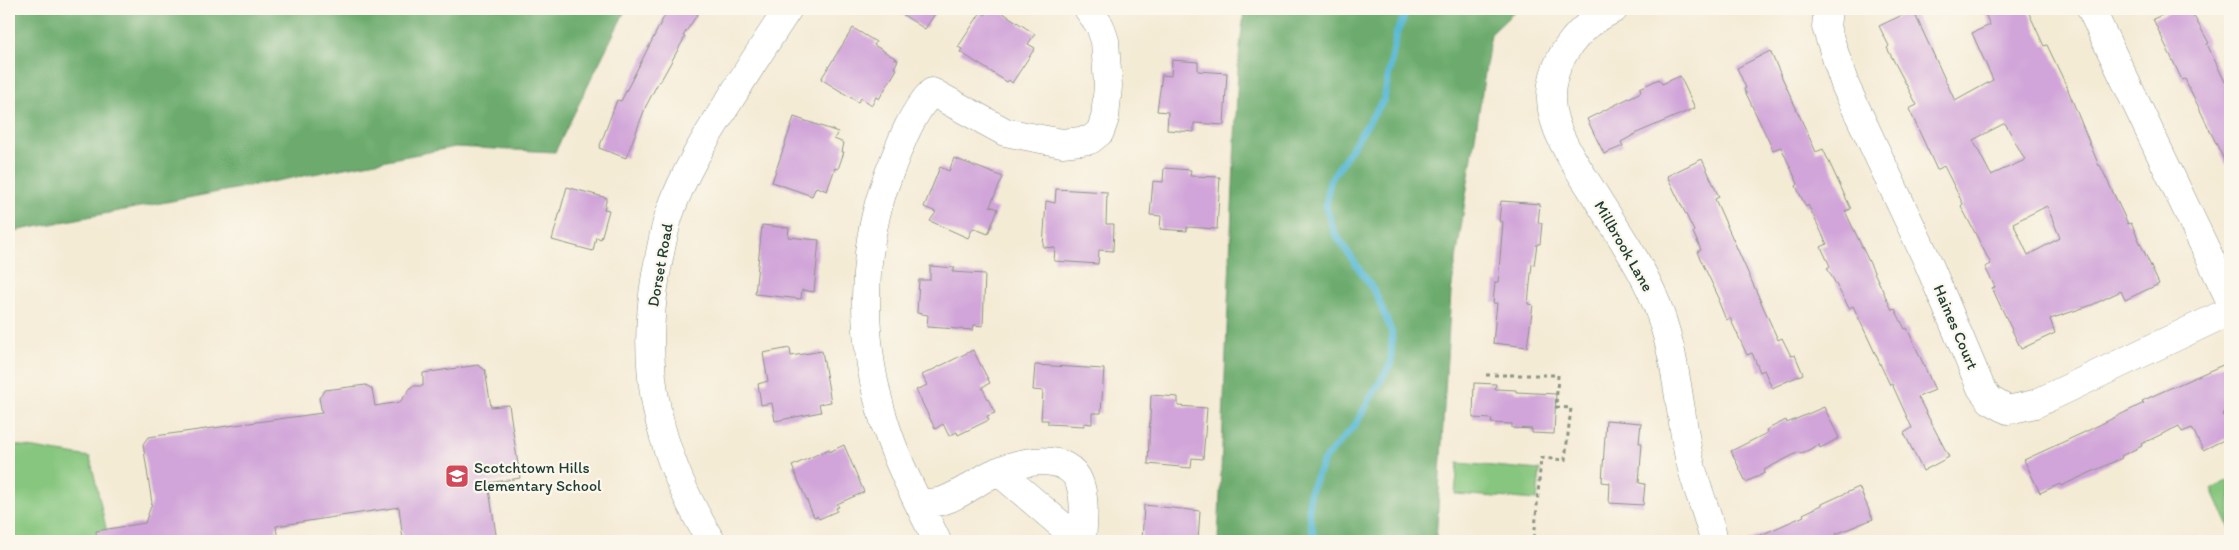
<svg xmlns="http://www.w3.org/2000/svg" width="2239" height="550" font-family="Itim,sans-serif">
<rect width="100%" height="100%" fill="#fbf7ec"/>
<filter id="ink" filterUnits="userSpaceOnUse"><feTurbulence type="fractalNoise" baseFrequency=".02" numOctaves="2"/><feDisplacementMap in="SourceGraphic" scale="10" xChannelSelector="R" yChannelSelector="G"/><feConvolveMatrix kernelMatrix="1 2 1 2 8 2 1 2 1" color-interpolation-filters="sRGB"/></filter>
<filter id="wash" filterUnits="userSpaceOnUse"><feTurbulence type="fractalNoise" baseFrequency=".0096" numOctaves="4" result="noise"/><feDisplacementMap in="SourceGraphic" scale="20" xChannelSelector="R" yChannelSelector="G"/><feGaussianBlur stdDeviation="1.12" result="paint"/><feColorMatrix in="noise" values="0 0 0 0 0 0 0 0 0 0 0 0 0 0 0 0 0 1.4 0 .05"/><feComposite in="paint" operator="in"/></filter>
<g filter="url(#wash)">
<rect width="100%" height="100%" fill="#f4ebd5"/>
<!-- green -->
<path fill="#86c67e" stroke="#528259" d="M9,444L90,457L109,541H9Z
M1458,463L1540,470L1537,500L1455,494Z
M2230,480V529L2212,489Z"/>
<!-- forest -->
<path fill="#6cab6d" stroke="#467450" d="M9,9H626L555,152L455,147L9,232Z
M1244,9H1517L1491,34L1451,292L1436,541H1218L1238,68Z"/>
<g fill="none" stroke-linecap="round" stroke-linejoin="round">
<!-- stream -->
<path stroke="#56b8d4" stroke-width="7" d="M1315,541L1309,514L1310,492L1324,460L1355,425L1391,363L1392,333L1376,294L1334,232L1326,207L1330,181L1384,99L1397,32L1408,9"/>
</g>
<g id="blocks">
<!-- building -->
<path fill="#d1a5d9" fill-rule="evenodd" d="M668,9H701L683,36L685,37L660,82L659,81L646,106L626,158L599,148L617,100L621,101Z
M894,9H938L925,29Z
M990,9H997L1035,34L1028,44L1035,48L1012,83L1009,80L1007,82L960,52L962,49L958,47L981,12L986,15Z
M1983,9H2027L2044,46L2047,45L2066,85L2099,166L2100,165L2128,224L2131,223L2159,284L2125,300L2121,291L2092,305L2050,319L2055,333L2021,349L1992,288L1995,287L1985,267L1991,264L1961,206L1963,204L1944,166L1937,170L1909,109L1917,105L1887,48L1889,46L1879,26L1913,10L1955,101L1993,80L1972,33L1990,25ZM2005,123L2025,160L1991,175L1973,140ZM2047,206L2060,238L2028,255L2013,223Z
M2176,9H2190L2209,43L2207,44L2225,82L2230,80V172L2185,79L2182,80L2153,19Z
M853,28L876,42L874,45L898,60L894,68L897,69L879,99L876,97L872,105L861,98L858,102L821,79Z
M1770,51L1816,152L1823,149L1851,209L1845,211L1892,310L1895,309L1905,329L1907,328L1935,390L1918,397L1949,457L1923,471L1904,433L1912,428L1892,384L1890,385L1853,306L1849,308L1827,268L1830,266L1821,247L1827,244L1808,205L1806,207L1796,186L1798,184L1781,147L1773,150L1744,89L1746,88L1737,68Z
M1172,60L1198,62V71L1227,73L1224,125L1194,123V132L1167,130L1168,112L1157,111L1162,75L1171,76Z
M1680,76L1695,108L1639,132L1621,142L1623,146L1604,154L1587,119L1641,92L1640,88L1659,79L1662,84Z
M794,117L838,132L834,139L844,143L842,152H844L838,169L835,168L827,191L816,187L812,196L772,182Z
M954,158L1003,177L990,206L998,209L988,234L973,228L968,238L930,221L936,212L924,207L940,167L949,171Z
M1702,159L1719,197L1715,199L1778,340L1782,338L1791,356L1795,355L1803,374L1772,388L1764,370L1760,372L1752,353L1747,355L1730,318L1726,320L1718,300H1720L1697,252L1701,250L1693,232L1694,231L1667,176Z
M1164,168L1191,170L1190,176L1220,177L1217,229L1187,227V231L1160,229L1161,216L1150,215L1153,181L1163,182Z
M567,187L607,198L604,209L609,210L601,239L596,237L593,251L552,240Z
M1056,189L1107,192L1106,224H1114L1113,251L1099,250L1098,264L1054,261L1055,248L1043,247L1046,201L1055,203Z
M1501,201L1540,204L1538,223H1542L1540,244H1537L1534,265L1532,264L1528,304L1533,305L1527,347L1493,343L1497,303H1493L1495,282H1498L1503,222L1499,221Z
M762,225L789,228L788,237L819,240L814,292L802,290L801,299L755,294Z
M930,266L955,268L952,272L985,274L983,326L974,325L973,330L927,327L928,315L917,313L919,280H930Z
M790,348L791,356L822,351L831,402L819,404L821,412L775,421L772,403L761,405L758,384L768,381L763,353Z
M973,350L990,383L982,387L995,413L987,416L989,420L958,435L957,432L949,436L943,424L935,429L916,390L927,385L922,375Z
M2225,364L2230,375V410L2222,414L2230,430V437L2203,450L2192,428L2182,432L2179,426L2141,444L2142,446L2121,456L2122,458L2061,486L2060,484L2040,493L2024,460L2085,432L2144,403L2142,401L2157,394Z
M478,365L485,370L491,407L509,405L520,478L488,483L497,541H403L399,507L276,526L278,541H97L96,531L145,523L152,503L143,444L148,437L322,413L319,398L325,390L366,385L372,389L375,406L400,402L412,386H423V373Z
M1035,365L1104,369L1101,413H1092V424L1084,423V426L1048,424V420H1041L1043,391L1033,390Z
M1474,383L1496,384L1495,389L1516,390V392L1556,394L1554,434L1532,433V429L1512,428V424L1491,423L1492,419L1473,418Z
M1151,395L1178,397V406L1207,408L1203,459L1192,458L1191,468L1148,464Z
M1824,407L1839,438L1820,448L1819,445L1800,454L1799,452L1764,470L1765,473L1746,482L1731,451L1767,433L1766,430L1786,420L1787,423Z
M1606,420L1641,423L1639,443H1642L1639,483L1645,484L1643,505L1609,503L1610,483L1602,482Z
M844,445L864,492L837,504L839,507L836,508L837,511L819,519L817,516L814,517L792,466L829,449V452Z
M1859,487L1873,519L1836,534L1837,537L1828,541H1747L1804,516L1803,514L1822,505V504Z
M1144,505L1200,511L1198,541H1142Z"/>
</g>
</g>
<g filter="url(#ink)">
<use href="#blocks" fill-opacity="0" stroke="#8a9484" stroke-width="1"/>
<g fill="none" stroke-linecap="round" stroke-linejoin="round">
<!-- minor casing -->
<g stroke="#8a9484" stroke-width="29">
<path id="minor" d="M1614,9C1579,25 1550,60 1551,100C1552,132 1576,165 1593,192C1613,225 1636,257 1652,293C1675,345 1677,392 1687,447C1692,479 1707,509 1714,541
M1828,9L1826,27L1845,85L1927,260L1981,388L1990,400L2008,410L2035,404L2230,311
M2091,9L2230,300
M998,471L1080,541
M919,503C928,503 937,503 945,500C962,494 976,482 992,474C1017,462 1068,449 1080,484C1086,502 1083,523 1082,541
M711,541C659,454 639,375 656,274C660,254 663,234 669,215C683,174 706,137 729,101C748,70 768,39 788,9
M937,541C919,504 899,467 886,427C859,344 858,250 891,168C901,142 912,112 932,92L1005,132L1062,143L1090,140L1100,132L1105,118L1108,86L1105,41L1100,26L1088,9"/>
</g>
<!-- path -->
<path stroke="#8a9484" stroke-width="3" stroke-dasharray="4 4" stroke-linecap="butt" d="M1486,375H1558L1556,407L1571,408L1565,460L1541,458L1534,541"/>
<!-- minor -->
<use href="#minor" stroke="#fff" stroke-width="28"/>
</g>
</g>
<!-- icons -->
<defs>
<g id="school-square" transform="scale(1.25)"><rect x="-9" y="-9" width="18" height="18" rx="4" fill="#d1495b" stroke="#fbf7ec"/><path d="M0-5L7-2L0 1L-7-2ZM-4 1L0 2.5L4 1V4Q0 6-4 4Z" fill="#fff"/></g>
</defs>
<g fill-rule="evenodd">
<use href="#school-square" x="457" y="476"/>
</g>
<g text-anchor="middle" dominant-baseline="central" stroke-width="4.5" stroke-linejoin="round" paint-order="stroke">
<!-- street labels -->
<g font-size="16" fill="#1f3d34" stroke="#fbf7ec">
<text transform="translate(1624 246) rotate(60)">Millbrook Lane</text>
<text transform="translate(660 265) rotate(-80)">Dorset Road</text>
<text transform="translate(1956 327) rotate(67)">Haines Court</text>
</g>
<!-- poi labels -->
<g font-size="16" fill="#1f3d34" stroke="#fbf7ec" text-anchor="start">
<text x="474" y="467">Scotchtown Hills<tspan x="474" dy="18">Elementary School</tspan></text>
</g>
</g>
<!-- margin -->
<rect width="2239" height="550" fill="none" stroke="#fbf7ec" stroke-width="30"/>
</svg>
